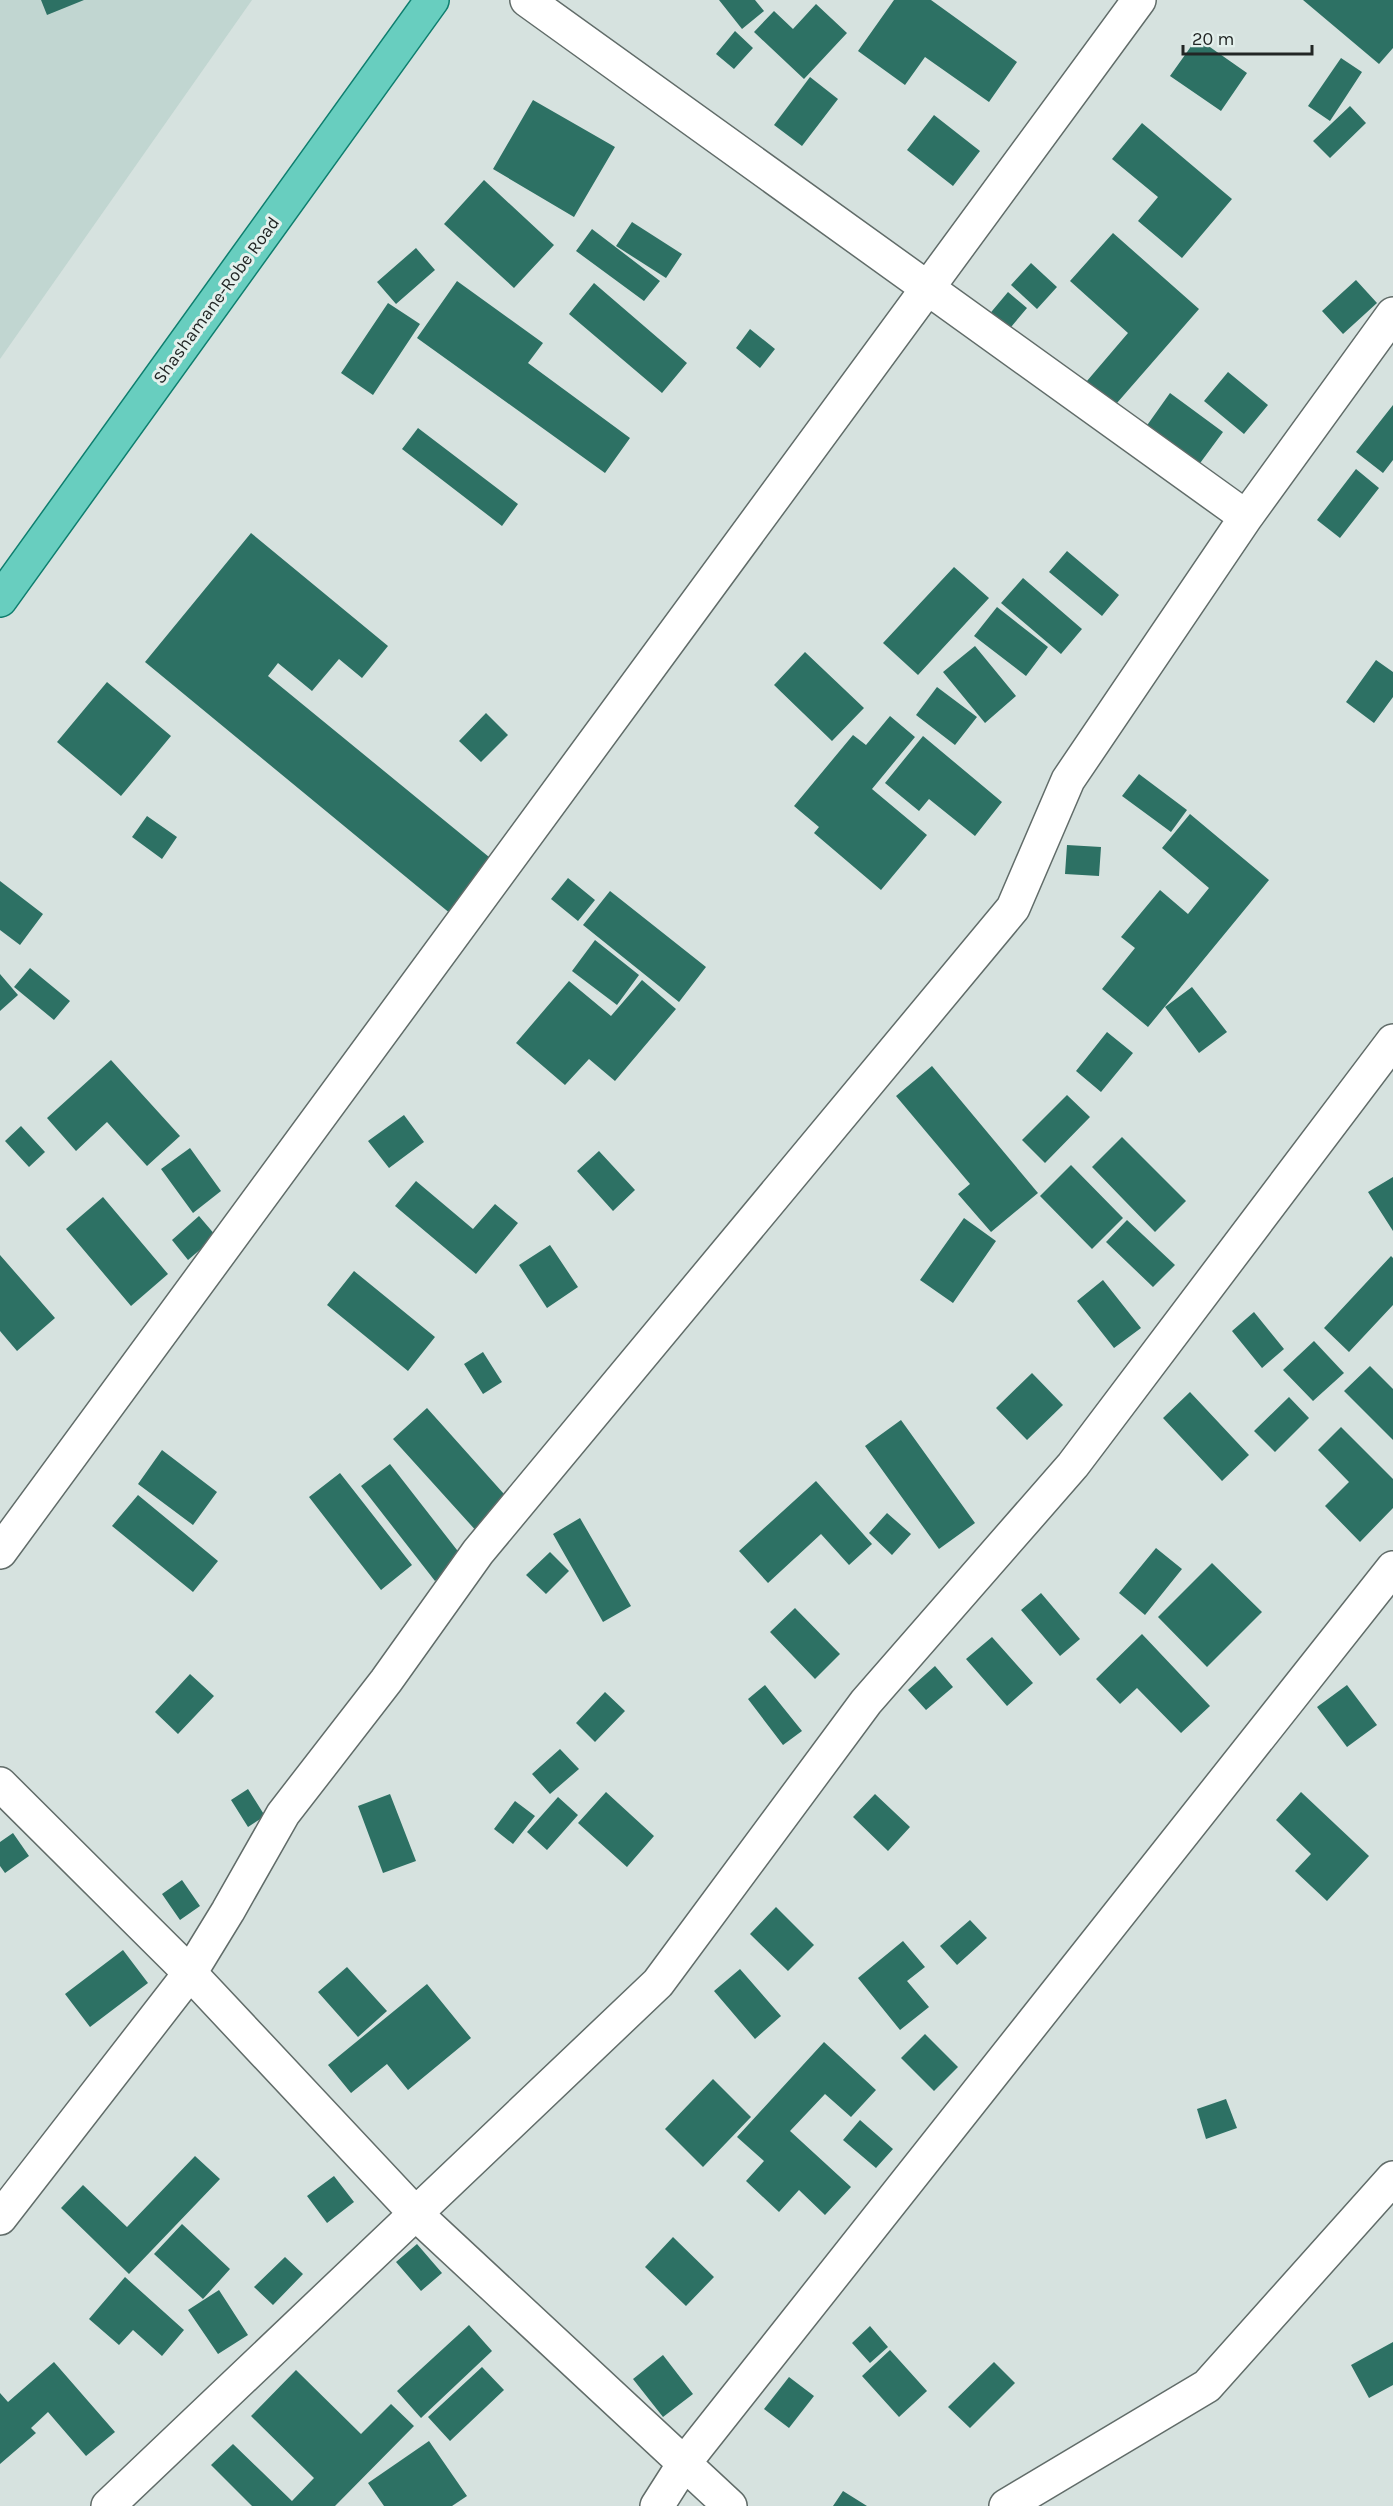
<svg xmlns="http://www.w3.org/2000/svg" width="1393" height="2506" font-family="Karla,sans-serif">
<rect width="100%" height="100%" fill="#d6e2df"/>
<!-- built -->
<path fill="#c1d6d1" d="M0,0H252L0,359Z"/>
<!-- building -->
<path fill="#2d7164" d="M41,0H84L47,15Z
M719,0H755L764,11L742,29Z
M894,0H931L1017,62L989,102L925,57L905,85L858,51Z
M1303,0H1393V48L1379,64Z
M816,4L847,33L804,79L754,32L774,11L793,29Z
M735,31L753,48L734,69L716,54Z
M1197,38L1247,73L1221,111L1170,76Z
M1341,58L1362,72L1330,121L1308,106Z
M810,77L838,99L802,146L774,125Z
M533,100L615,147L574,217L493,169Z
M1350,106L1366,123L1330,158L1313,141Z
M934,115L980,151L953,186L907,150Z
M1142,123L1232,199L1182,258L1138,221L1158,197L1112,159Z
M484,180L554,245L514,288L444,224Z
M632,222L682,254L666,278L616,246Z
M592,229L660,281L644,301L576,251Z
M1113,233L1199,309L1103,419L1075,395L1128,333L1070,281Z
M416,248L435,270L396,304L377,282Z
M1031,263L1057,287L1037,309L1011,285Z
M1356,280L1377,303L1343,334L1322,311Z
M457,281L543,343L528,363L630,438L605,473L417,338Z
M594,283L687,363L662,393L569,314Z
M1008,292L1027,308L1001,339L982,323Z
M388,303L420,324L373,395L341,373Z
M750,329L775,349L760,368L736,348Z
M1228,372L1268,405L1244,434L1204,401Z
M1170,393L1223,432L1195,470L1143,431Z
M1393,405V460L1383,473L1356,452Z
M418,428L518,504L502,526L402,449Z
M1356,469L1379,488L1340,538L1317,520Z
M251,533L388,646L362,678L339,659L312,691L278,663L268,676L500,866L457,919L145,662Z
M1067,551L1119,595L1102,616L1049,572Z
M954,567L989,598L918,675L883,643Z
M1023,578L1082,629L1061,654L1001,603Z
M997,607L1048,647L1026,676L974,636Z
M975,646L1016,696L985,723L943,672Z
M805,652L864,708L832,741L774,685Z
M1376,660L1393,672V697L1374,723L1346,702Z
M107,682L171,736L121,796L57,742Z
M937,687L977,717L955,745L916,715Z
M486,713L508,735L481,762L459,741Z
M890,716L915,737L872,789L927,835L881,890L814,833L819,827L794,806L853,735L866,745Z
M923,736L1002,802L975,836L929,799L919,811L885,783Z
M1139,774L1187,810L1171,832L1122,796Z
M1190,814L1269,880L1148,1027L1102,989L1135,948L1121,937L1160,890L1188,914L1209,888L1162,848Z
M147,816L177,837L162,859L132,837Z
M1067,845L1101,847L1099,876L1065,874Z
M568,878L595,900L578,921L551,899Z
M0,881L43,914L20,945L0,930Z
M610,891L706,967L679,1002L583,925Z
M595,940L639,975L617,1005L572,971Z
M30,968L70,1001L54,1020L14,987Z
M0,974L18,995L0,1011Z
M642,980L676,1009L615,1081L589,1059L565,1085L516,1043L569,981L611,1016Z
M1192,987L1227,1032L1199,1053L1165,1007Z
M1107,1032L1133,1053L1101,1092L1076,1071Z
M111,1060L180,1136L147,1166L107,1122L76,1151L47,1118Z
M932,1066L1038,1193L991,1232L958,1194L970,1184L896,1096Z
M1067,1095L1090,1117L1045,1163L1022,1140Z
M404,1115L424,1142L389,1168L368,1141Z
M21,1126L45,1152L29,1167L5,1141Z
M1122,1137L1186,1201L1155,1232L1092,1167Z
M190,1148L221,1191L193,1213L161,1169Z
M599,1151L635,1190L613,1211L577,1171Z
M1071,1165L1123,1218L1092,1249L1040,1196Z
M1393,1177V1231L1368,1192Z
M416,1181L473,1229L495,1204L518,1223L476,1274L395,1206Z
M103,1197L168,1274L131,1306L66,1229Z
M199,1216L216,1236L188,1260L172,1240Z
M964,1218L996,1241L953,1303L920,1280Z
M1127,1220L1175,1265L1153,1287L1106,1242Z
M550,1245L578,1287L547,1308L519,1265Z
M0,1255L55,1318L17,1351L0,1331Z
M1391,1256L1393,1258V1305L1349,1352L1324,1328Z
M354,1271L435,1337L408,1371L327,1305Z
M1103,1280L1141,1328L1114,1348L1077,1301Z
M1254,1312L1284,1349L1262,1368L1232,1331Z
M1314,1341L1344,1373L1313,1401L1283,1370Z
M483,1352L502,1382L483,1394L464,1364Z
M1370,1366L1393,1389V1440L1344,1391Z
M1032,1373L1063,1405L1027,1440L996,1408Z
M1190,1392L1249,1455L1222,1481L1163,1418Z
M1289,1397L1309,1418L1275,1452L1254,1431Z
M427,1408L513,1504L479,1534L393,1439Z
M901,1420L975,1523L939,1549L865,1446Z
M1341,1427L1393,1479V1508L1360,1542L1325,1506L1349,1482L1318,1450Z
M162,1450L217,1492L193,1525L138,1484Z
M390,1464L464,1559L435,1581L361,1486Z
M340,1473L412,1565L381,1590L309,1497Z
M816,1481L872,1544L849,1565L821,1534L768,1583L739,1551Z
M138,1495L218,1561L193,1592L112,1526Z
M887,1513L911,1534L892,1555L869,1533Z
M580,1518L631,1606L603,1622L553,1534Z
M1156,1548L1182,1569L1145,1615L1119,1593Z
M550,1552L569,1571L546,1594L526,1575Z
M1212,1563L1262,1612L1207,1667L1158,1617Z
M1041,1593L1080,1639L1060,1656L1021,1610Z
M795,1608L840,1654L815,1679L770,1632Z
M1142,1634L1210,1706L1181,1733L1137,1688L1120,1704L1096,1679Z
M992,1637L1033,1683L1007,1706L966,1659Z
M935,1666L953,1687L926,1710L908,1690Z
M190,1674L214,1696L178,1734L155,1712Z
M765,1685L802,1731L783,1745L748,1699Z
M1347,1685L1377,1725L1347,1747L1317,1707Z
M605,1692L625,1711L595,1742L576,1723Z
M560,1749L579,1769L550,1794L532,1774Z
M248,1789L265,1816L248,1827L231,1800Z
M606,1792L654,1836L627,1867L578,1823Z
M1301,1792L1369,1856L1327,1901L1295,1871L1311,1854L1276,1820Z
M390,1794L416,1861L383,1873L358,1806Z
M875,1794L910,1827L888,1851L853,1817Z
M558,1797L578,1815L547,1850L527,1832Z
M515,1801L535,1816L513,1844L494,1829Z
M13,1833L29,1856L5,1873L0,1866V1842Z
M182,1880L200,1906L180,1920L162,1894Z
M776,1907L814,1945L788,1971L750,1934Z
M970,1920L987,1938L957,1965L940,1946Z
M903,1941L925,1967L907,1981L929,2007L900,2030L858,1978Z
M123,1950L148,1983L90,2027L65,1994Z
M347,1967L387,2011L358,2037L318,1992Z
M740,1969L781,2016L755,2039L714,1991Z
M427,1984L471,2038L408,2090L387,2064L351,2093L328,2065Z
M925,2034L958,2067L934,2091L901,2058Z
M824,2042L876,2090L851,2117L825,2094L790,2131L851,2187L825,2215L799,2190L779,2212L746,2181L764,2161L737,2137Z
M713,2079L751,2117L703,2167L665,2129Z
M1226,2099L1237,2128L1206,2139L1197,2109Z
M860,2120L893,2149L876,2168L843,2140Z
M195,2156L220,2179L129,2274L61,2208L83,2185L127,2227Z
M334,2176L354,2202L327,2223L307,2196Z
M182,2224L230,2269L203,2299L154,2254Z
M673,2237L714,2277L686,2306L645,2267Z
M417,2244L442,2273L421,2291L396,2262Z
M285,2257L303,2274L273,2305L254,2287Z
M125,2277L184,2330L162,2356L133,2330L119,2345L89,2319Z
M219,2290L248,2335L218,2354L188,2310Z
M469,2325L492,2351L421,2418L397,2391Z
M870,2326L888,2347L870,2363L852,2343Z
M1393,2342V2385L1369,2398L1351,2365Z
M890,2350L927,2391L899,2417L862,2376Z
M663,2355L693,2394L663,2417L633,2379Z
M54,2362L115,2432L86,2456L48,2412L31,2428L36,2433L0,2464V2393L8,2402Z
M994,2362L1015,2383L970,2428L948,2407Z
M482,2367L504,2390L450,2441L428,2417Z
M296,2370L361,2434L391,2404L414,2426L335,2506H252L211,2465L233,2444L292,2501L314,2478L251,2416Z
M789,2377L814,2396L789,2428L764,2409Z
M429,2441L467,2496L452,2506H384L368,2483Z
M843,2491L867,2506H833Z"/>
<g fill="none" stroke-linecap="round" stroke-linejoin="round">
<!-- minor casing -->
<g stroke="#616c69" stroke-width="36">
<path id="minor" d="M527,0L1246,517
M0,1552L1139,0
M0,1784L190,1973L228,1911L283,1814L386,1681L478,1552L1013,908L1068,780L1246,517L1393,314
M0,2218L190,1973L416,2214L730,2506
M108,2506L658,1983L866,1702L1073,1465L1393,1041
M657,2506L685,2462L1393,1568
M1006,2506L1207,2386L1393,2178"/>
</g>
<!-- primary casing -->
<g stroke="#0e7e6e" stroke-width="36">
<path id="primary" d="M0,600L432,0"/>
</g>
<!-- minor -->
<use href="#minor" stroke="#fff" stroke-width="33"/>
<!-- primary -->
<use href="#primary" stroke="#68cebf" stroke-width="33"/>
</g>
<g text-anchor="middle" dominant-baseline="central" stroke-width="6" stroke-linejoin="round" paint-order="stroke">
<!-- street labels -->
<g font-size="18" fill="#222625" stroke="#e3f0ec">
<text transform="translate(216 300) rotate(-54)">Shashamane-Robe Road</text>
</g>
</g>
<!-- scale -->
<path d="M1183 45v9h129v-9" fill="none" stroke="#222625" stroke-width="3"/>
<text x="1192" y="45" font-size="18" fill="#222625" stroke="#e3f0ec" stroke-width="4.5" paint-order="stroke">20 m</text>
</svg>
